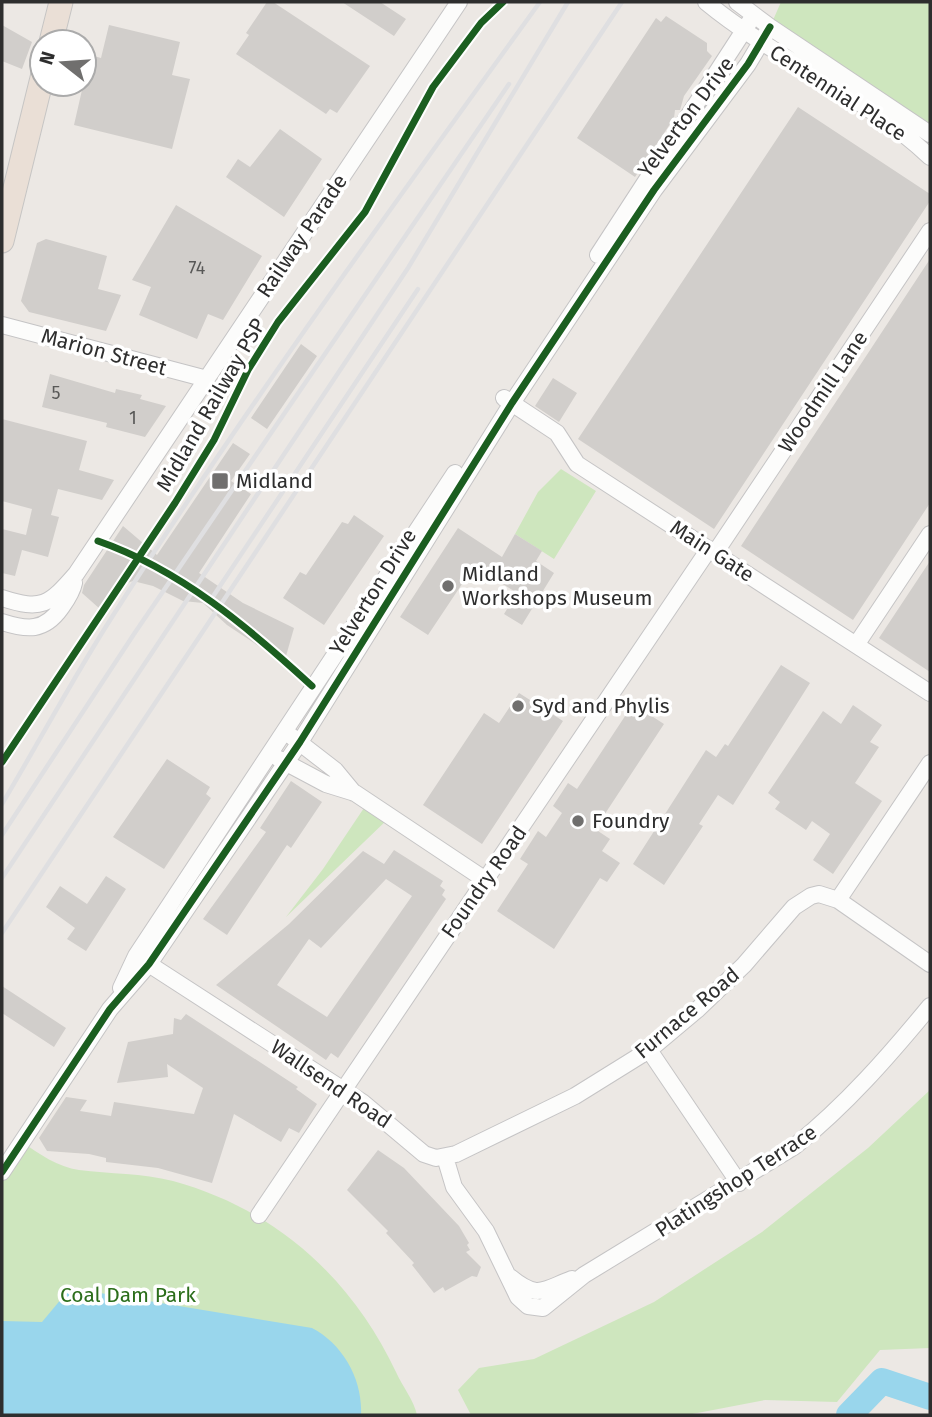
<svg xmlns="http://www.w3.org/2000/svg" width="932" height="1417" font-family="'Fira Sans',sans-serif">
<rect width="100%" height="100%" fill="#ece8e4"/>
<!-- green -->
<path fill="#cee6be" d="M781,2H930V134L770,27Z
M561,469L596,491L554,559L515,534L538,492Z
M368,802L390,817L286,917L323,869Z
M930,1090V1348L880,1350L837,1402L765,1400L687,1415H471L458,1390L479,1368L534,1359L654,1302L762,1232L868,1148Z
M22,1142C39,1154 58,1167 79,1170C110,1174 142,1173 173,1181C275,1209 351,1277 396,1372C402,1386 414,1400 417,1415H2V1172Z"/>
<!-- water -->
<path fill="#99d6ec" d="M82,1290L312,1328C343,1344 363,1380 361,1415H2V1321L42,1322L67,1292Z"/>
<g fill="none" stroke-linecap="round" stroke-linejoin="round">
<!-- river -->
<path stroke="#99d6ec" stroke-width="26" d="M849,1415L882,1381L930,1397"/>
</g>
<!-- building -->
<path fill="#d1cecb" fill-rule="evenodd" d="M267,2H273L370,66L337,113L330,109L326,114L236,54L249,35L246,33Z
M342,2H380L406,19L394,36Z
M666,16L707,43V51L712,56L684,96L680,110H675L674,118L635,177L577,138L656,18L661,22Z
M2,25L32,42L22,69L2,61Z
M109,25L180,42L172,75L190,79L172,149L74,125L90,55L101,58Z
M798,107L930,194V201L714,529L578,439Z
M280,129L322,159L284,217L226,177L238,159L250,167Z
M176,205L262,256L223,320L208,314L197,339L139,315L151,287L132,280Z
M46,239L107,256L98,289L121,295L106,331L29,312L21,301L37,243Z
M930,259V503L853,620L741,546Z
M301,344L317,356L267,429L251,418Z
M50,374L115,393L116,389L142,395L140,399L166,406L145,437L106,427L107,423L42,407Z
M553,378L577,393L559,422L535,406Z
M2,419L87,441L79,470L114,480L102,500L58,489L51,515L59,517L48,557L22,550L15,576L2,573V529L26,535L32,509L2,501Z
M233,443L250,454L231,481L251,494L199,573L243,603L294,628L284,663L227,625L203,603L183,601L153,586L133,581L116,587L100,609L82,593L84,585L123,526L157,555Z
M354,515L384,536L324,625L283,598L300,572L306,575L342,522L348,524Z
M458,528L502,557L515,534L542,551L536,561L554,573L522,625L504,614L517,593L474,566L428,635L400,617Z
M930,561V672L879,638Z
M781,665L810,683L733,805L718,795L699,824L703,826L664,885L633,864L706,750L716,757L725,744L728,746Z
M519,693L563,721L482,844L423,805L484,713L499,723Z
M633,704L664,724L595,829L610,839L602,851L620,863L607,882L600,878L554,949L497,911L528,864L520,859L538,831L546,837L562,813L553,806L568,783L577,789Z
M853,705L882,725L870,742L879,747L855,783L882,801L833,874L813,860L830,834L812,821L806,830L775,809L780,802L768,793L823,711L841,724Z
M167,759L210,787L206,794L211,798L164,869L113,837Z
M291,781L322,802L291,848L287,845L227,935L203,919L266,832L260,828Z
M394,850L443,881L440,886L445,890L442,895L446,899L338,1058L331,1053L326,1060L216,985L289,924L363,851L384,864ZM386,879L412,896L327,1017L277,985L309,939L321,948Z
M106,876L126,889L86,951L67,939L75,928L46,907L60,886L87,904Z
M2,986L66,1028L54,1047L2,1013Z
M186,1014L298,1087L296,1089L317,1104L299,1133L289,1128L281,1142L234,1114L212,1183L158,1168L106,1162V1158L89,1154L47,1151L39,1138L66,1097L87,1100L80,1111L111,1116L114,1102L194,1114L203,1088L167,1064L168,1077L117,1083L128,1042L173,1034L174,1018L181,1020Z
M378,1150L404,1168L459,1226L469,1243L467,1245L470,1250L466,1252L481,1267L477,1277L472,1276L445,1291L443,1287L434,1293L412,1265L414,1263L386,1233L388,1231L347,1190Z"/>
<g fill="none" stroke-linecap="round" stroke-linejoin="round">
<!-- minor casing -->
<g stroke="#c5c4c5" stroke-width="18">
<path id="minor" d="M706,2C775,59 866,96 930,157
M737,2L770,27L930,134
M598,255L754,15
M2,325L207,379
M504,398L557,433L577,464L930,693
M715,553L930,231
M2,598C42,611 49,605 76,574L459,2
M2,622C27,630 44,632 61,608C66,601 72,593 74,583
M856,645L930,534
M291,736L335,770L354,793
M279,759L326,784L355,793L484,879
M838,900L930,763
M141,959L362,1102L424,1154L436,1158L456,1154L575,1096L649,1050L698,1009L744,965L794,907L811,896L819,894L838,900L930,964
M121,988L136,956L455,473
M649,1050L739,1183
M445,1157L454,1187L486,1231L518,1297L528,1306L543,1308L584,1275L795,1146C846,1105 888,1057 930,1006
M2,1172L110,1009L149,964L300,742L512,403L654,190L748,64L770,27
M259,1215L709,549
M510,1277C538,1300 543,1290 572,1279"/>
</g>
<!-- highway casing -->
<g stroke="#c6c5c4" stroke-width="25">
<path id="highway" d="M51,42L61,2
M2,241L42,78"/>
</g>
<!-- minor -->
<use href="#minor" stroke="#fcfcfb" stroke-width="16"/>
<!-- highway -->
<use href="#highway" stroke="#eadfd6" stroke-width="23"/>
<!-- rail -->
<path stroke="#dfdfe1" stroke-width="4.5" d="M212,598L418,289
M2,804C39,742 73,678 112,617C246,407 394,204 540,2
M2,835L134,634L509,84
M2,878L408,268L568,2
M2,933L622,2"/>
<!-- cycleway casing -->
<g stroke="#fff" stroke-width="11">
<path id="cycleway" d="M98,541C181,570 248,627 312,686
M2,762L175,503L214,440L248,370L278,322L365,212L433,87L481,23L503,2
M2,1172L110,1009L149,964L300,742L512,403L654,190L748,64L770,27"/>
</g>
<!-- cycleway -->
<use href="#cycleway" stroke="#1b5e20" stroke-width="7"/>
</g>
<!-- markers -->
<g fill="#706f6e" stroke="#fff" stroke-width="2.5">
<rect x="211" y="472" width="18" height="18" rx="3.5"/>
<circle cx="448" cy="586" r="7"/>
<circle cx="518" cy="706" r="7"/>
<circle cx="578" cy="821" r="7"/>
</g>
<g text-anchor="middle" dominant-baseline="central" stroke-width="7" stroke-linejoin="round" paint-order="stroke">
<!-- number labels -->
<g font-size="18" fill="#585857">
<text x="197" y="268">74</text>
<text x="56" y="393">5</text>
<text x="133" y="418">1</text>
</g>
<!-- street labels -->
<g font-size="21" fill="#2e2e2e" stroke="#fff">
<text transform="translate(838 93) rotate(33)">Centennial Place</text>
<text transform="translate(686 117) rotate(-53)">Yelverton Drive</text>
<text transform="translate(302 236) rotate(-56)">Railway Parade</text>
<text transform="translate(104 352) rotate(15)">Marion Street</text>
<text transform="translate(823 392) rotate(-56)">Woodmill Lane</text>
<text transform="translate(211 405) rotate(-60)">Midland Railway PSP</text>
<text transform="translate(712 551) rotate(33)">Main Gate</text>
<text transform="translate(373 592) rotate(-58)">Yelverton Drive</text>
<text transform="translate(484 882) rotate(-55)">Foundry Road</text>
<text transform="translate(687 1013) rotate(-40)">Furnace Road</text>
<text transform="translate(331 1084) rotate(34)">Wallsend Road</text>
<text transform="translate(736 1181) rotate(-33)">Platingshop Terrace</text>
</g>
<!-- poi labels -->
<g font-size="21" fill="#2e2e2e" stroke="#fff" text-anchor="start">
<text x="236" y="481">Midland</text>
<text x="462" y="574">Midland<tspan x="462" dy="24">Workshops Museum</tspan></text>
<text x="532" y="706">Syd and Phylis</text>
<text x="592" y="821">Foundry</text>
</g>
<!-- park labels -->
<g font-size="21" fill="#2c6e1b" stroke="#fff">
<text x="128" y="1295">Coal Dam Park</text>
</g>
</g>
<!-- border -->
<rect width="932" height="1417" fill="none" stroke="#2e2e2e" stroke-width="7"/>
<!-- north arrow -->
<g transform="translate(63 63) rotate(287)"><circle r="33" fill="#ffffff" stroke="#ababab" stroke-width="2"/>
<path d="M0-5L12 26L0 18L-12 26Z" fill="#706f6e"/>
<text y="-10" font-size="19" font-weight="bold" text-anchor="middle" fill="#2e2e2e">N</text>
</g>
</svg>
